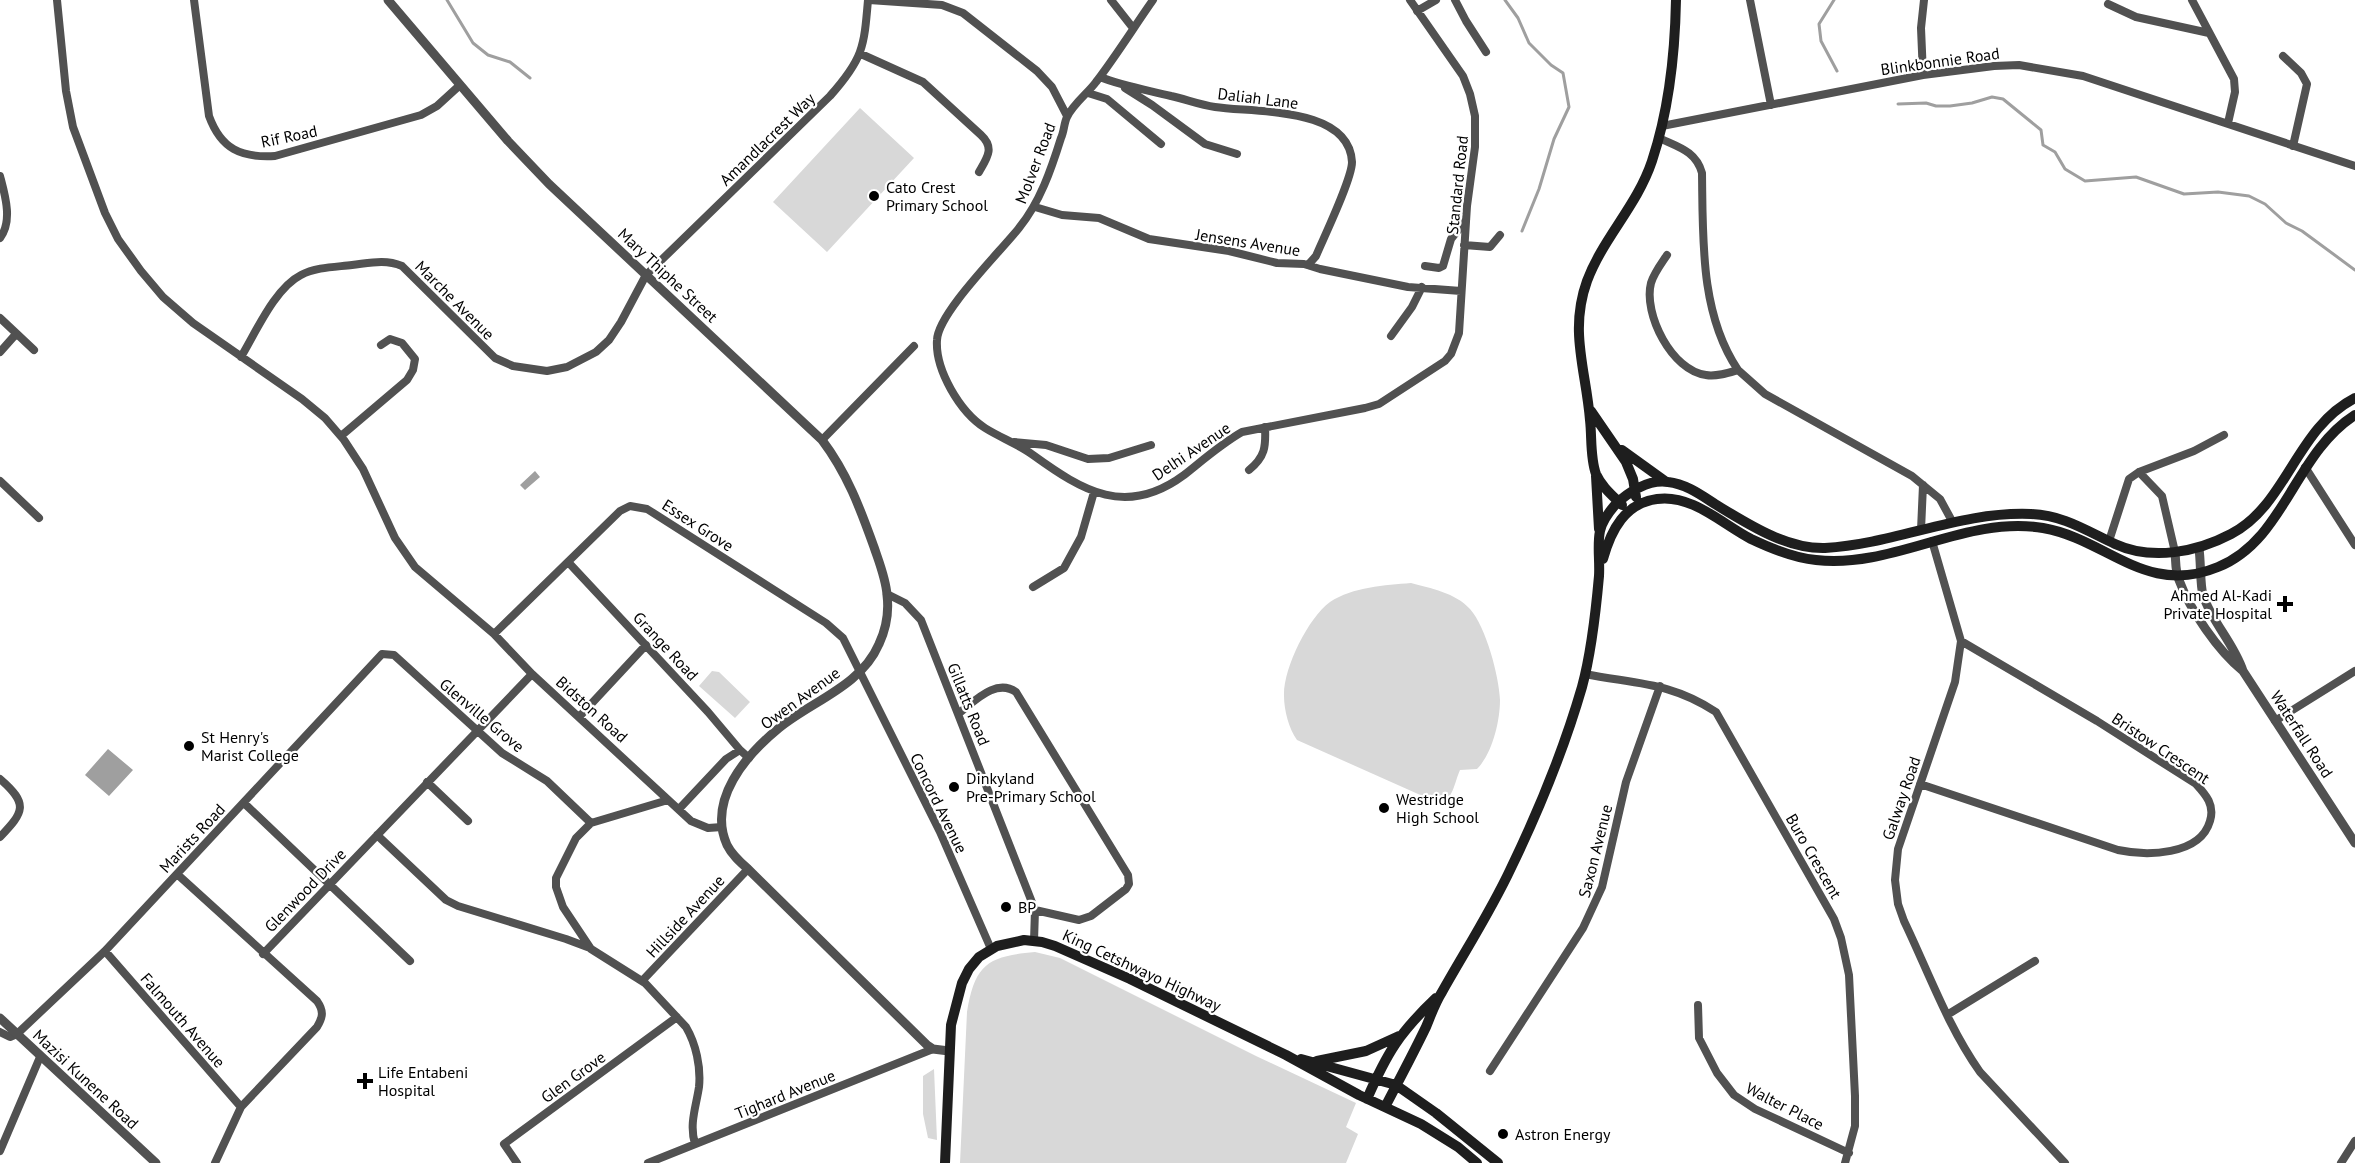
<svg xmlns="http://www.w3.org/2000/svg" width="2355" height="1163" font-family="'PT Sans',sans-serif">
<rect width="100%" height="100%" fill="#fff"/>
<!-- green -->
<path fill="#d8d8d8" d="M860,108L914,158L827,252L773,202Z
M1411,583C1430,588 1456,593 1470,609C1486,627 1499,676 1500,700C1500,722 1492,754 1477,769L1460,770C1454,783 1453,804 1436,802L1297,740C1289,729 1284,710 1284,696C1283,669 1308,618 1330,602C1353,587 1385,585 1411,583Z
M712,671L719,672L750,702L735,718L699,686Z
M1035,952L1060,958L1256,1056L1356,1103L1346,1127L1358,1134L1346,1163H960L967,1012C975,963 989,956 1035,952Z
M934,1069L937,1140L928,1138L923,1114V1076Z"/>
<!-- water -->
<path fill="#9f9f9f" d="M535,471L540,477L525,490L520,485Z
M108,749L133,770L109,796L85,775Z"/>
<g fill="none" stroke-linecap="round" stroke-linejoin="round">
<!-- stream -->
<path stroke="#9f9f9f" stroke-width="3" d="M447,0L473,43L488,55L510,62L530,78
M1505,0L1518,18L1529,43L1551,65L1563,73L1569,107L1554,139L1539,189L1522,231
M1834,0L1819,24L1821,41L1837,71
M1898,104L1926,103L1936,106H1950L1972,103L1992,97L2003,99L2041,130L2043,145L2055,152L2065,169L2085,181L2136,177L2184,194L2218,192L2249,196L2265,204L2286,223L2302,231L2355,270"/>
<!-- minor -->
<path stroke="#515151" stroke-width="8" d="M57,0L66,91L73,127L105,213L118,239L141,271L163,297L193,323L302,399L325,418L344,440L363,469L395,538L415,567L494,634L532,674L691,821L708,828L722,827
M194,0L209,116C221,149 241,158 275,156L421,115L437,106L460,85
M869,0L942,5L963,13L1037,71L1052,87L1067,116
M1111,0L1133,28
M1153,0C1134,27 1116,56 1096,82C1088,93 1073,104 1067,117C1064,123 1064,132 1061,138C1051,170 1040,202 1019,228C1000,252 938,313 937,340C935,370 960,412 985,428C1001,438 1018,444 1033,455C1083,491 1126,518 1184,475C1203,460 1221,444 1242,432L1365,408L1379,404L1445,361L1451,354L1459,333L1467,206L1475,147V116L1470,94L1463,76L1410,0
M1455,0L1466,21L1486,52
M1750,0L1771,105
M2192,0L2234,79L2235,92L2228,123
M2108,4L2136,17L2209,33
M1417,11L1436,0
M861,54L923,82L981,135C995,148 987,158 979,172
M2283,56L2301,73L2307,84L2293,146
M1923,75L1921,28L1924,0
M1100,77C1123,86 1147,90 1171,96C1185,99 1200,105 1215,107C1254,113 1349,106 1352,162C1352,179 1324,237 1316,256L1308,265
M1125,88L1152,105L1205,144L1237,154
M1088,93L1107,99L1161,144
M1662,126L1923,75L1994,66L2019,65L2083,76L2355,166
M1659,138C1678,147 1696,151 1702,173C1703,239 1700,314 1738,370
M0,176C5,195 13,221 0,238
M1035,207L1062,215L1099,218L1149,239L1229,251L1277,263L1304,264L1320,269L1408,287L1461,291
M1464,245L1490,247L1500,235
M1667,255C1661,264 1654,273 1651,283C1643,314 1672,371 1706,375C1716,377 1728,373 1738,370L1765,394L1912,476L1940,499L1952,521
M1425,266L1439,268L1443,266L1451,239L1466,220
M0,318L34,350
M1391,336L1412,307L1422,287
M0,352L16,334
M241,357C256,332 275,288 301,275C316,267 336,267 352,265C370,263 385,259 402,266L495,358L513,366L547,371L567,367L596,352L609,340L621,322L646,275L830,96C863,59 864,48 868,0
M341,436L407,380L413,370L415,359L402,343L390,339L381,345
M822,440L914,346
M1014,442L1046,445L1088,459L1109,458L1151,445
M2305,467L2355,545
M1249,470C1265,457 1266,447 1265,427
M2139,472L2162,496L2175,552
M0,481L39,518
M1921,530L1923,485
M1932,541L1961,641L1955,682L1898,849L1895,880L1898,904L1904,921C1928,971 1948,1027 1980,1072L2065,1163
M2109,541L2129,479L2139,472L2194,451L2224,435
M569,563L708,712L740,750
M1033,587L1064,568L1081,537L1094,492
M887,594L905,603L921,620L1035,910L1034,941
M494,634L620,511L630,506L647,509L826,623L843,638L940,832L991,949
M1585,674C1635,684 1671,682 1716,712L1834,919L1841,938L1849,975L1855,1096V1126L1845,1163
M959,713C975,701 996,678 1016,692L1128,875L1129,884L1126,889L1091,916L1079,920L1035,910
M579,717L646,645
M2275,721L2355,671
M0,779C29,804 24,812 0,837
M427,782L468,821
M1920,784L2118,850C2146,856 2200,856 2210,821C2215,805 2206,795 2196,784L2097,721L1961,641
M668,800L591,823L576,838L556,878V887L563,907L591,949L645,983L686,1027C696,1044 701,1067 699,1087C696,1107 689,1124 695,1144
M244,803L410,961
M679,809L726,759L740,750L749,758
M377,835L446,900L458,906L566,939L590,948
M177,874L317,1001C324,1011 323,1017 317,1027L241,1107L215,1163
M105,951L241,1107
M263,954L532,674
M642,981L748,869
M1698,1005L1699,1038L1717,1073L1734,1095L1755,1109L1849,1153
M1947,1015L2035,961
M0,1032L10,1037L17,1034L105,951L382,654L394,655L502,753L547,781L591,823
M1490,1071L1583,928L1602,887L1626,782L1660,686
M0,1151L40,1057
M517,1163L504,1144L677,1017
M648,1163L933,1049
M2341,1163L2355,1141"/>
<!-- tertiary -->
<path stroke="#515151" stroke-width="9" d="M388,0L508,141L549,184L822,440C847,473 860,508 874,547C879,562 886,579 887,595C889,611 886,629 879,644C861,686 812,701 779,728C746,755 707,800 727,845C732,855 740,862 748,869L927,1045L933,1049L949,1051
M2199,549C2201,562 2200,585 2203,595C2211,621 2234,643 2243,671L2355,843
M2175,552C2176,561 2175,571 2179,580C2190,610 2218,651 2243,671
M0,1018L156,1163"/>
<!-- secondary -->
<path stroke="#1e1e1e" stroke-width="10" d="M1591,411L1626,462L1633,479L1636,497
M1622,450L1665,481
M1596,476L1599,529
M1622,505C1612,495 1602,487 1596,474C1590,458 1592,437 1590,420C1586,370 1569,331 1587,281C1603,238 1637,206 1652,161C1669,110 1675,54 1676,0
M1603,559C1611,530 1625,503 1657,499C1692,494 1722,524 1751,539C1770,548 1794,558 1816,560C1894,569 1965,515 2043,528C2107,539 2146,597 2218,567C2285,540 2294,454 2355,415
M1301,1059L1396,1085L1436,1113L1498,1163
M1317,1061L1366,1051L1399,1036
M1367,1099C1387,1053 1399,1033 1436,998
M1385,1107C1399,1080 1413,1054 1426,1027C1431,1015 1435,1003 1442,992C1465,951 1491,911 1511,868C1539,810 1564,749 1582,687C1591,654 1596,610 1599,576C1600,561 1597,545 1600,531C1602,521 1609,512 1615,505C1628,492 1649,479 1668,482C1686,484 1701,495 1715,504C1748,524 1786,549 1825,548C1896,544 1960,511 2031,514C2063,515 2087,531 2115,544C2152,561 2197,552 2231,534C2287,505 2296,428 2355,398
M945,1163L951,1025L962,983L969,969L979,957L997,946L1024,940L1042,942L1055,946L1130,979L1286,1055L1359,1095L1421,1124L1458,1147L1477,1163"/>
</g>
<!-- markers -->
<g fill="#000" stroke="#fff" stroke-width="2">
<circle cx="874" cy="196" r="6"/>
<path d="M2282 595h6v6h6v6h-6v6h-6v-6h-6v-6h6z"/>
<circle cx="189" cy="746" r="6"/>
<circle cx="954" cy="787" r="6"/>
<circle cx="1384" cy="808" r="6"/>
<circle cx="1006" cy="907" r="6"/>
<path d="M362 1072h6v6h6v6h-6v6h-6v-6h-6v-6h6z"/>
<circle cx="1503" cy="1134" r="6"/>
</g>
<g text-anchor="middle" dominant-baseline="central" stroke-width="4.5" stroke-linejoin="round" paint-order="stroke">
<!-- street labels -->
<g font-size="16" fill="#000" stroke="#fff">
<text transform="translate(1940 61) rotate(-8)">Blinkbonnie Road</text>
<text transform="translate(1258 98) rotate(7)">Daliah Lane</text>
<text transform="translate(289 136) rotate(-12)">Rif Road</text>
<text transform="translate(767 139) rotate(-44)">Amandlacrest Way</text>
<text transform="translate(1035 163) rotate(-69)">Molver Road</text>
<text transform="translate(1457 185) rotate(-84)">Standard Road</text>
<text transform="translate(1248 242) rotate(9)">Jensens Avenue</text>
<text transform="translate(668 275) rotate(43)">Mary Thiphe Street</text>
<text transform="translate(455 300) rotate(45)">Marche Avenue</text>
<text transform="translate(1191 451) rotate(-34)">Delhi Avenue</text>
<text transform="translate(698 525) rotate(33)">Essex Grove</text>
<text transform="translate(666 646) rotate(47)">Grange Road</text>
<text transform="translate(800 698) rotate(-36)">Owen Avenue</text>
<text transform="translate(969 704) rotate(68)">Gillatts Road</text>
<text transform="translate(592 709) rotate(42)">Bidston Road</text>
<text transform="translate(482 715) rotate(40)">Glenville Grove</text>
<text transform="translate(2302 734) rotate(57)">Waterfall Road</text>
<text transform="translate(2161 748) rotate(34)">Bristow Crescent</text>
<text transform="translate(1901 798) rotate(-71)">Galway Road</text>
<text transform="translate(939 803) rotate(64)">Concord Avenue</text>
<text transform="translate(192 838) rotate(-47)">Marists Road</text>
<text transform="translate(1595 851) rotate(-76)">Saxon Avenue</text>
<text transform="translate(1814 856) rotate(60)">Buro Crescent</text>
<text transform="translate(305 890) rotate(-46)">Glenwood Drive</text>
<text transform="translate(685 916) rotate(-47)">Hillside Avenue</text>
<text transform="translate(1142 970) rotate(25)">King Cetshwayo Highway</text>
<text transform="translate(183 1020) rotate(49)">Falmouth Avenue</text>
<text transform="translate(573 1077) rotate(-36)">Glen Grove</text>
<text transform="translate(86 1079) rotate(43)">Mazisi Kunene Road</text>
<text transform="translate(785 1094) rotate(-22)">Tighard Avenue</text>
<text transform="translate(1785 1106) rotate(27)">Walter Place</text>
</g>
<!-- poi labels -->
<g font-size="16" fill="#000" stroke="#fff" text-anchor="start">
<text x="886" y="187">Cato Crest<tspan x="886" dy="18">Primary School</tspan></text>
<text x="2272" y="595" text-anchor="end">Ahmed Al-Kadi<tspan x="2272" dy="18">Private Hospital</tspan></text>
<text x="201" y="737">St Henry's<tspan x="201" dy="18">Marist College</tspan></text>
<text x="966" y="778">Dinkyland<tspan x="966" dy="18">Pre-Primary School</tspan></text>
<text x="1396" y="799">Westridge<tspan x="1396" dy="18">High School</tspan></text>
<text x="1018" y="907">BP</text>
<text x="378" y="1072">Life Entabeni<tspan x="378" dy="18">Hospital</tspan></text>
<text x="1515" y="1134">Astron Energy</text>
</g>
</g>
</svg>
